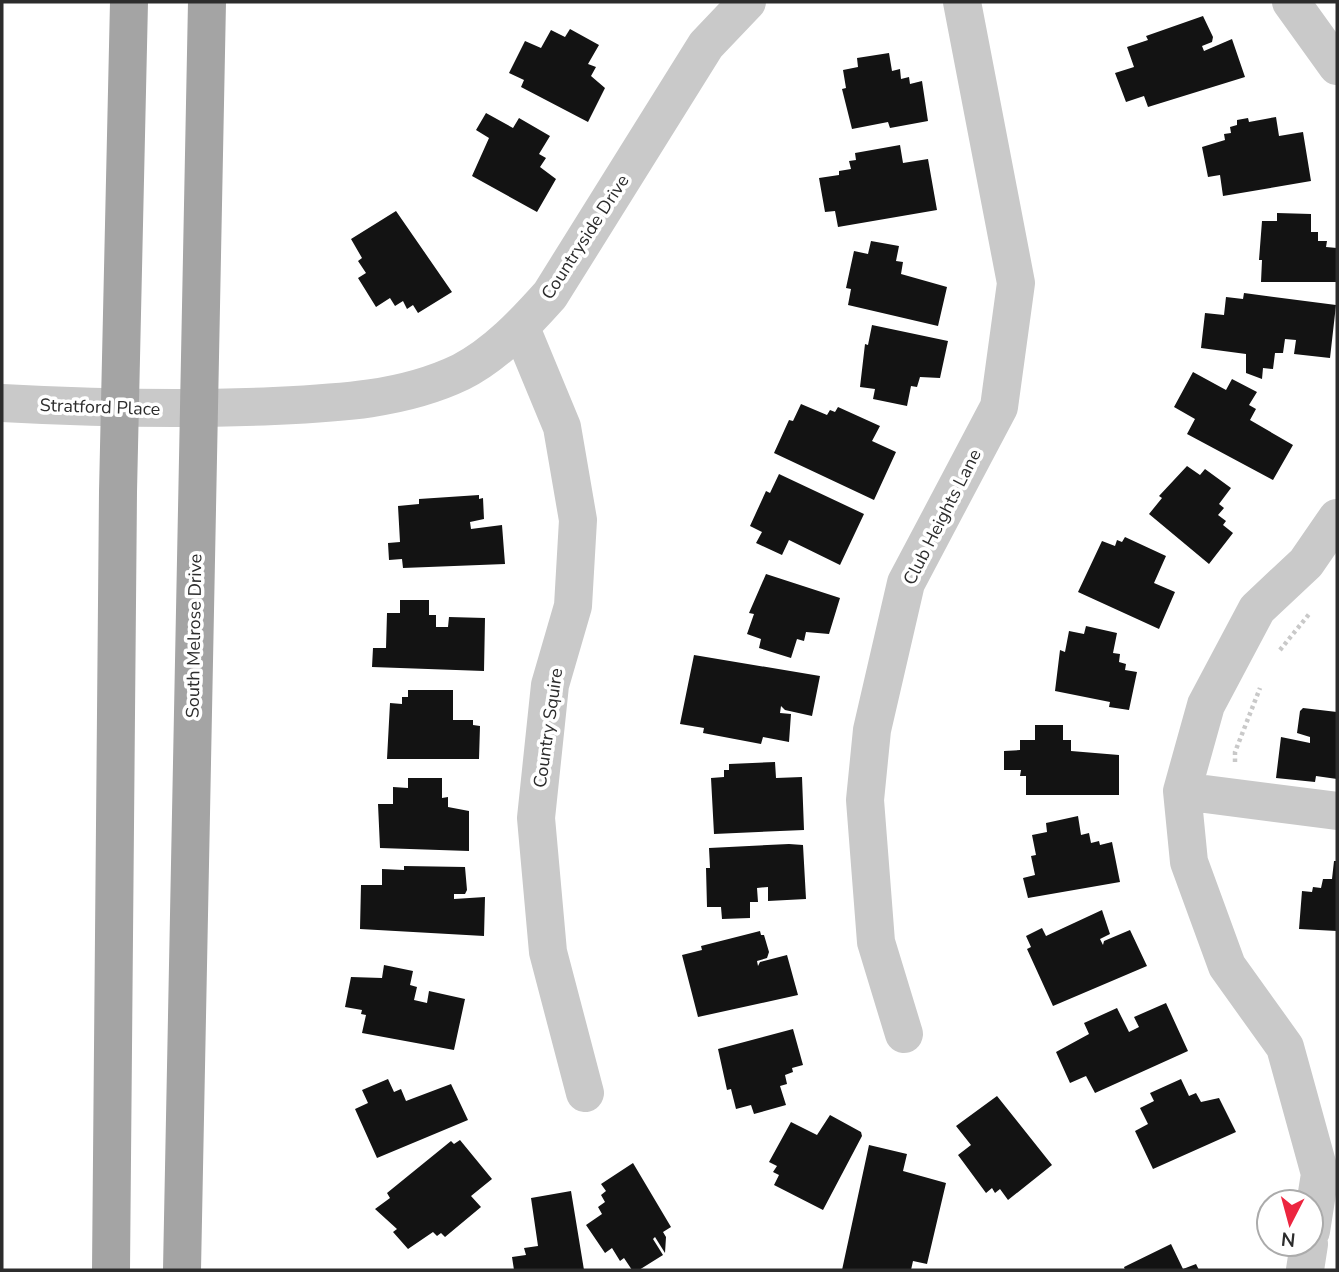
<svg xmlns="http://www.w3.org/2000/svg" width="1339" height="1272" font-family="'Nunito Sans',sans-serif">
<rect width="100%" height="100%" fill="#fff"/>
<!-- building -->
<path fill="#131313" d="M1203,16L1213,37L1212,42L1202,46L1204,51L1232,39L1245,77L1148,107L1144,96L1126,102L1115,73L1134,67L1127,47L1148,40L1146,36Z
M570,29L599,45L588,64L596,67L591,76L605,88L588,122L521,87L524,80L509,73L525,41L541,48L551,30L565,37Z
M889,53L892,71L900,69L901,79L909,77L910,84L922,81L928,121L890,128L888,122L852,129L842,89L846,88L843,70L858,67L857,58Z
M486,113L513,128L519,118L550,136L539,154L546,158L540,167L556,179L537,212L472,176L489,138L476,130Z
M1276,117L1279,136L1303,132L1311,181L1223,196L1220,175L1208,177L1202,147L1225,140L1224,134L1231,133L1230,127L1237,125V120L1248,118L1249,122Z
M900,145L903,163L928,159L937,210L838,227L835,211L825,212L819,178L839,175V171L851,169L849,161L856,160L855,153Z
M396,211L452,292L418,313L413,305L407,309L403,301L395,306L390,298L376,307L358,278L366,273L358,261L362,258L351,239Z
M1277,213L1311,214V232H1318V241H1327L1326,247L1337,248V282H1261L1262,260H1259L1262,221H1277Z
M871,241L899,246L896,261L903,262L901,274L947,287L938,326L848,305L851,289L846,288L854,251L868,254Z
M1244,293L1336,305L1330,358L1294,354L1296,340L1285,339L1283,353H1275L1273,369L1263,368L1262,379L1246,373V354L1201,348L1205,313L1224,315L1226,297L1243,299Z
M872,325L948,341L940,378L920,377L917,387L911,386L907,406L873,399L875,389L860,387L865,344L868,345Z
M1193,372L1226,390L1232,379L1257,392L1249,405L1256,409L1250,420L1293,445L1273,480L1187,434L1195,419L1174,407Z
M801,404L827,415L830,410L835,412L838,407L880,426L872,441L896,452L874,500L774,453L789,420L793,421Z
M1187,466L1200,475L1205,469L1231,488L1219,504L1224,508L1218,515L1226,521L1223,525L1233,533L1209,564L1149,514L1162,498L1159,496Z
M779,474L864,514L840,565L789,540L782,555L756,543L762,532L750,526L766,491L770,493Z
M479,495V499L483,498L484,519L470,522L471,529L502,525L505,564L403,568L402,559L389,560L388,543L400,542L398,506L419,504V499Z
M1125,537L1166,556L1154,583L1175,592L1159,629L1078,592L1102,541L1115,546L1117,540L1122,542Z
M766,574L840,598L829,634L806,632L804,641L797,639L791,658L759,648L761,639L747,634L754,614L749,613Z
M400,600H429V615H436V627H448L449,617L485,618L484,671L372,667L373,648H386L387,613H400Z
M1086,626L1117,633L1113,653L1120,654L1119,662L1126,664L1125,670L1137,672L1129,710L1109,707L1110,702L1055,691L1060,650L1065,652L1069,631L1084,634Z
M694,655L820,676L812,716L785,710L781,706L780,713L791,714L789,742L763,737L761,744L703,733L704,728L680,724Z
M408,690H453V720H473V725L480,726L479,759H387L390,703L402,704V697H408Z
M1303,708L1337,712V779L1316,776L1315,782L1276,778L1281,737L1310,743V737L1297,733L1300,711Z
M1035,725H1063V740H1071V751L1119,755V795H1026V776H1020L1021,770H1004V751L1020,750V740H1035Z
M775,762L776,778L802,777L804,830L714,834L711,778L724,777V770H729V764Z
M408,778H442V798L448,797V807L469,811V851L380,848L378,804H393V787L408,788Z
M1078,816L1081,835L1089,833L1091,843L1099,841L1100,845L1112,842L1120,882L1028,898L1023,878L1035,875L1031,856L1036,855L1032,835L1047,832L1046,823Z
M789,844L803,845L806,899L768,901V887L757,888L758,902H750V918L722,919L721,907H707L706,868H710L709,848Z
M1334,861H1337V931L1299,929L1302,891L1312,892L1313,887L1321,888L1323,879H1332Z
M404,866L465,867L467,890L465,894H454V899L485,897L484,936L360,929L361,885H382V869L404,870Z
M1102,910L1110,934L1100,939L1103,945L1104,941L1130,930L1147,966L1053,1006L1027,949L1031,947L1026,936L1042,928L1046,936Z
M760,931L761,935H764L769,952L767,958L757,961L758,966L760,962L787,955L798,995L698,1017L682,955L702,950L701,946Z
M384,965L413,971L410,985L417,987L414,1000L427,1003L429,991L465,999L454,1050L362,1033L366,1015L361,1014L362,1010L345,1007L351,977L382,978Z
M1166,1003L1188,1051L1095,1093L1086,1076L1070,1083L1056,1052L1089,1034L1084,1023L1117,1008L1129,1032L1139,1027L1134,1017Z
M793,1029L803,1065L792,1068L793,1072L785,1075L787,1084L780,1086L786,1105L754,1114L751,1105L736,1109L731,1089L727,1090L718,1049Z
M388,1079L394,1092L401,1089L406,1101L451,1084L468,1120L377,1158L355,1109L368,1103L362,1090Z
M1181,1079L1189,1096L1196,1093L1201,1102L1219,1098L1236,1132L1153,1169L1135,1131L1148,1124L1140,1108L1154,1101L1150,1093Z
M997,1096L1052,1165L1008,1200L1000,1189L995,1193L992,1188L986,1193L958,1155L971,1145L956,1126Z
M830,1115L861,1132L862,1136L823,1210L774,1185L779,1175L773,1172L777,1166L769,1162L791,1122L817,1135Z
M460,1140L492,1179L471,1196L481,1207L445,1237L441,1233L437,1236L433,1232L408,1249L393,1232L397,1229L375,1209L390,1198L387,1193L451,1141L454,1144Z
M869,1145L907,1154L903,1171L946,1183L927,1264L913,1261L911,1270H842Z
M633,1163L671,1227L663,1232L666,1237L665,1253L655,1237L653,1239L663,1255L639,1270H632L624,1258L620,1261L612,1248L605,1253L586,1225L602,1214L598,1207L605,1202L601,1195L606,1191L601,1184Z
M571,1191L584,1270H514L512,1257L526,1255L524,1248L538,1246L531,1198Z
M1171,1244L1183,1269L1196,1264L1199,1270H1125L1124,1267Z"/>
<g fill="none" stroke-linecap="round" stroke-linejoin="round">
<!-- path -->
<path stroke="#c9c9c9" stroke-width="4.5" stroke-dasharray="3.5 3.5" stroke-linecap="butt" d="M1280,650L1310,613
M1235,762V752L1260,688"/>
<!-- minor -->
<path stroke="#c9c9c9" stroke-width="38" d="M1291,2L1337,66
M521,328L562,427L578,520L573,606L550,685L536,818L548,952L585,1093
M2,403C93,408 183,410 274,406C338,403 403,400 461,372C495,355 525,323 550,295L706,45L747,2
M1182,791L1337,811
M904,1034L876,942L865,800L872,730L906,583L999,407L1016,283L962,2
M1311,1231L1320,1174L1285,1047L1227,966L1189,862L1182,791L1206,705L1257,609L1306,563L1337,518
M1305,1270L1309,1244"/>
<!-- major -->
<path stroke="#a4a4a4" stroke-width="38" d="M111,1270L118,492L129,2
M182,1270L207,2"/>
</g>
<g text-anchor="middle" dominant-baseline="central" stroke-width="7" stroke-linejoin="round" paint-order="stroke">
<!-- street labels -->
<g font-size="18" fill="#2c2c2c" stroke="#fff">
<text transform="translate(585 237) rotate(-57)">Countryside Drive</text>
<text transform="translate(100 407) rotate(2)">Stratford Place</text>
<text transform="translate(942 517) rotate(-63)">Club Heights Lane</text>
<text transform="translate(194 636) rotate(-89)">South Melrose Drive</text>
<text transform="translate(548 728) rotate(-82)">Country Squire</text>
</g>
</g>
<!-- border -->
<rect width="1339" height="1272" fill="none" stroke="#2c2c2c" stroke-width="7"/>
<!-- north arrow -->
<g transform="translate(1290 1223) rotate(186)"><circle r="33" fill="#ffffff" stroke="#ababab" stroke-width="2"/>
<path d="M0-5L12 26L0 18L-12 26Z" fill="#ec253f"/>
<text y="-10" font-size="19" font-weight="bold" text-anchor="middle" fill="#2c2c2c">N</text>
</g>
</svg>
